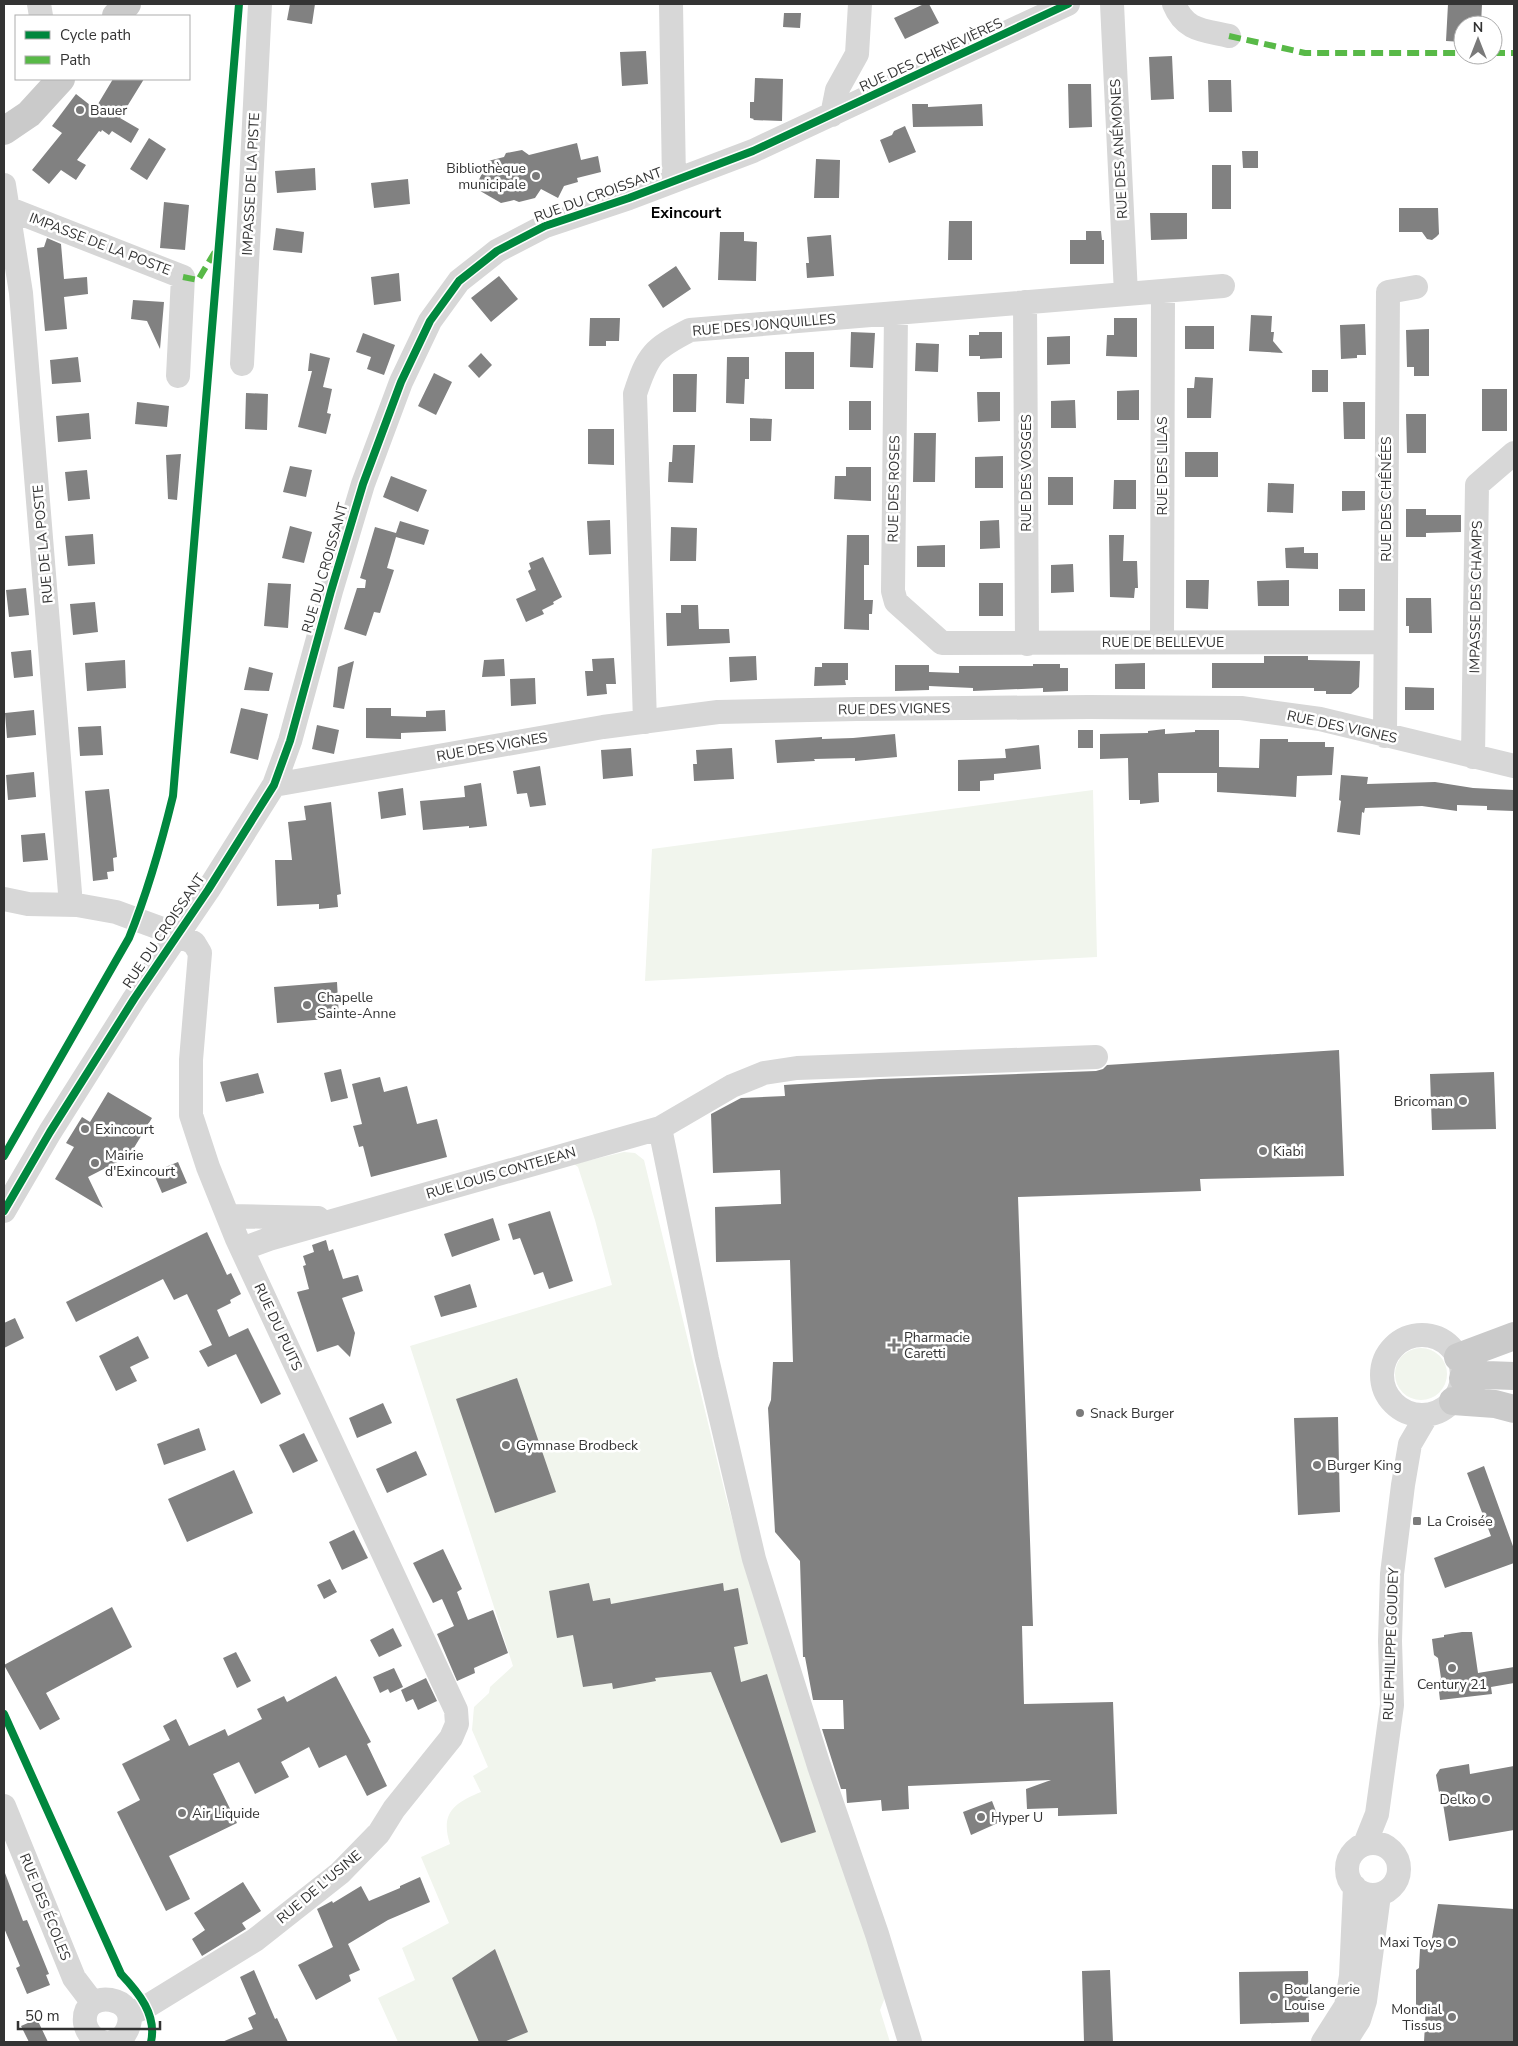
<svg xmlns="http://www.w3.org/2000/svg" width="1518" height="2046" font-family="'Nunito Sans',sans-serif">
<rect width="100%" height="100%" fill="#fff"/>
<!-- grass -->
<path fill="#f1f5ed" d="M1093,790L1097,957L645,981L652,849Z
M624,1152L635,1153L644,1160L726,1497L746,1569L886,1995L880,2010L890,2042H398L378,1998L415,1980L402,1948L449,1923L421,1857L450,1844C440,1813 454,1803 481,1792L473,1776L488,1767L472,1730L474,1707L489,1693L490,1687L513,1666L410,1346L612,1285L595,1220L578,1167L574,1164Z
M1395 1374a26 26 0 1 1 52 0a26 26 0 1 1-52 0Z"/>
<!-- building -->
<path fill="#818181" d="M290,4H315L312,24L287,20Z
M924,4H929L939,23L905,39L894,18Z
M1448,4H1482L1481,25H1463V42L1446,41Z
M784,13H801L800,28L783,27Z
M646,51L648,84L622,86L620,52Z
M1172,56L1174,99L1151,100L1149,57Z
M755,78L783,79L782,121L753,120L754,119L750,118V102H754Z
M113,79H144L120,118L139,129L131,143L112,131L109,135L102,130L101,132L99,131L77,160L86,165L76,180L61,170L49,184L32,170L62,133L52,126L76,94L95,109Z
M1208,80H1231L1232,112H1209Z
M1068,84H1091L1092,127L1069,128Z
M912,104H928V107L982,104L983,126L913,127Z
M905,126L916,152L889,163L880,140L892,135L894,131Z
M149,138L166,149L147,180L130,169Z
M577,143L581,160L598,156L601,172L577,178L578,182L564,186L558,198L541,189L535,198L519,202L514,200L501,203L475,188L488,161L504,157L506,153L522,150L529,155Z
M1242,151H1258V168H1243Z
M816,159L840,160L839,198H814Z
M1212,165H1231V209H1212Z
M315,168L316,190L277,193L275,171Z
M408,179L410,204L374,208L371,183Z
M164,202L189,205L185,250L160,248Z
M1399,208H1438L1439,234L1436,237L1432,240L1427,239L1422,232H1399Z
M1150,213H1187V239L1151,240Z
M949,221H972V260H948Z
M276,228L304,232L302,253L273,250Z
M1086,231H1101L1102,240H1104V264H1070V240H1086Z
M720,232H744V241L757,242L756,281L718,280Z
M831,235L834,276L807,278L806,263H809L807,237Z
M47,238L61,244L64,279L87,277L88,294L64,297L67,329L45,331L37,248L44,247Z
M676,266L691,289L663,308L648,285Z
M399,273L401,301L374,305L371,277Z
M499,276L518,299L491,322L471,298Z
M133,300L164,302L160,349L147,321L131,319Z
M1251,315L1272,316L1271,332H1274L1273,341L1283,353L1249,351Z
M590,318H620L619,341H606V346H589Z
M1114,318H1137V357L1106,356L1107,335H1114Z
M1365,324L1366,355H1357V358L1341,359L1340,325Z
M1185,326H1214V349H1185Z
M1429,329V376H1414V367H1407L1406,330Z
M851,332L875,333L873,368L850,367Z
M979,332H1002V358L980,359V356H969V335H979Z
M363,333L395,345L384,375L367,369L371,357L356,352Z
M1070,336V364L1047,365V337Z
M916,343L939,344L938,372L915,371Z
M785,352H814V389H785Z
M310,353L330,358L323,387L332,389L327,413L331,414L326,434L298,427L312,371H308Z
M481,353L492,365L479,378L468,366Z
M78,357L81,382L52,384L50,360Z
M727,357H749V379H745L744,404L726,403Z
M1312,370H1328V392H1312Z
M434,373L452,382L436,415L418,406Z
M673,374H697L696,412H673Z
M1195,377L1213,378L1211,418H1187V388H1194Z
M1482,389H1507V431H1482Z
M1139,390V420H1117V391Z
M977,392H1000V421L978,422Z
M246,393L268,394L267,430L245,429Z
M1075,400L1076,428H1051V401Z
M849,401H871V430H849Z
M137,402L169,406L167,427L135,424Z
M1343,402H1365V439H1344Z
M89,413L91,439L58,442L56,416Z
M1406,414H1426V453H1407Z
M750,418L772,419L771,441H750Z
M588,429H614V465L588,464Z
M914,433H936L935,482H913Z
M673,445H695L693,483L668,482L669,462H672Z
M1185,452H1218V477H1185Z
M181,454L177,500L168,499L166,455Z
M1003,456V488H975V457Z
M290,466L312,470L306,497L283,492Z
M846,467H871V501L834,499L835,476H846Z
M87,470L90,499L68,501L65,472Z
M391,476L427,490L418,512L383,497Z
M1048,477H1073V505H1048Z
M1114,480H1136V509H1113Z
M1268,483L1294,484L1293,513L1267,512Z
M1342,491H1365V510L1342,511Z
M1406,509H1426V515H1461V532L1426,533V537H1406Z
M610,520L611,554L589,555L587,521Z
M999,520L1000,548L980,549V521Z
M400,521L429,530L424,545L396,537L387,568L394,570L380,613L374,612L366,636L344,629L357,588H365L366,580L360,578L375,527L396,533Z
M290,526L312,532L304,563L282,558Z
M671,527L697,528L696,561H670Z
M93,534L95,564L68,566L65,536Z
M847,535H869V565H864V600H873L872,614H869V630L844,629Z
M1109,535H1124L1123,561H1137L1138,588H1135L1134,598L1110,597Z
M945,545V567H917V546Z
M1304,547V553H1318V569L1286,568L1285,548Z
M543,557L562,597L553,602L554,604L542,610L544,614L526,622L516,599L536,590L528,571L531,569L529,563Z
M1073,564L1074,592L1051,593V565Z
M1186,580H1209L1208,609L1186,608Z
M1289,580V606H1258L1257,581Z
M268,583L291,584L288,628L264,626Z
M979,583H1003V616H979Z
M26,588L29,615L9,617L6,590Z
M1339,589H1365V611H1339Z
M1406,598H1431L1432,633H1409V626H1406Z
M95,602L98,632L73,635L70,604Z
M681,605H698L699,629H729L730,643L667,646L666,613H681Z
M31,650L33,676L14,678L11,652Z
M756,656L757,680L730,682L729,657Z
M1264,656H1308V660L1360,661L1359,687L1351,694H1326V691H1314V688H1212V663H1264Z
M614,658L616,684H606L607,694L587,696L585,671H593L592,659Z
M504,659L505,676L482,677L484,660Z
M125,660L126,688L87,691L85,663Z
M354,661L344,709L333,707L338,667Z
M822,663H848V680H845L846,685L814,686L815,667H822Z
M1145,663V689H1115V664Z
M1033,664H1060V668H1068V691L1043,692V688L973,691V688L929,686V690L895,691V665H929V672L959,673V666H1033Z
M249,667L273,673L269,691L244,690Z
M535,678L536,704L511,706L510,679Z
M1405,687L1434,688V710H1405Z
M241,708L268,714L258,760L230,753Z
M366,708H391V716L426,717V711L445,710L446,731L401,733V739L366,738Z
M34,710L36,735L7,738L5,713Z
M317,725L339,730L334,754L312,749Z
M101,726L103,755L80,756L78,727Z
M1165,729V734L1195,732V730H1219V767L1259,768L1260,739H1288V742H1325V747H1334L1332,775L1297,776L1296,797L1217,792V773H1158L1159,802L1140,804V800H1129L1128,758L1100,759V734L1148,733V731Z
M1078,730H1093V748H1078Z
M895,734L897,757L855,761V758L814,759L815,761L777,763L775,740L822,737V739L853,738Z
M1039,745L1041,769L994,774V780L980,781V791H958V760L1006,758L1005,749Z
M631,748L633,776L603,779L601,750Z
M732,748L734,779L694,781L693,764H697L696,750Z
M540,766L546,805L530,807L527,793L517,794L513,771Z
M34,772L36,797L8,800L6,775Z
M1341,775L1368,777L1367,784L1435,782L1473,788L1514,790V811L1487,810V806L1457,805V811L1422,806L1365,808L1364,813L1362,812L1360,835L1337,832L1341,801L1339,800Z
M481,783L487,826L469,828V826L423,830L420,801L465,797L464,786Z
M403,788L406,815L381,819L378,792Z
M109,789L117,857L113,858L114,871L107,872L108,879L93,881L85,791Z
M331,802L341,894L337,895L338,907L319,909V904L277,906L275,860H292L288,822L306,820L304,806Z
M45,833L48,860L23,862L21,835Z
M337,982L339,1018L277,1023L274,987Z
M1339,1050L1344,1176L1200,1179L1201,1191L1018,1197L1033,1626H1022L1024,1704L1113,1702L1117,1814L1058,1816V1808L1027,1809L1026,1789L1051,1780L908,1786L909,1809L882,1811L881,1800L847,1803L846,1789H841L822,1729H844L843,1700H813L805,1657H803L800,1561L775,1532L768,1408L771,1400L773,1362H793L790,1260L716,1262L715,1207L781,1204L780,1170L713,1173L711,1114L741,1098L785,1096L784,1085L880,1079L1096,1071L1103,1069L1107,1065Z
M341,1069L348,1098L331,1102L324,1073Z
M1494,1072L1496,1129L1432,1130L1430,1074Z
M258,1073L264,1093L226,1102L220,1082Z
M380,1077L384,1092L407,1086L417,1124L437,1119L447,1157L371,1177L363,1146L359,1147L353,1126L362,1124L352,1084Z
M108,1092L152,1118L129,1156L88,1177L103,1208L55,1179L74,1147L66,1143L82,1117L90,1122Z
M178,1162L187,1183L162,1193L153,1172Z
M550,1211L573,1281L549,1289L543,1272L534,1275L520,1238L513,1240L508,1224Z
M493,1218L500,1240L452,1257L444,1234Z
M207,1232L227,1275L231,1273L241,1294L230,1300L231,1303L217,1310L229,1337L248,1328L281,1394L261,1404L236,1354L208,1367L199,1351L212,1345L187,1294L174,1300L163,1279L76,1322L66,1302Z
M326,1240L329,1251L333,1249L343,1279L358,1275L363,1291L342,1298L355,1333L350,1357L338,1345L317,1352L297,1292L309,1289L303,1266L306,1265L303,1256L314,1252L312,1245Z
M470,1284L477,1307L441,1317L434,1296Z
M15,1318L24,1338L4,1348V1323Z
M138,1336L149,1358L130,1367L137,1381L116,1391L99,1356Z
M517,1378L556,1492L495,1513L456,1399Z
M383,1403L392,1423L357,1438L349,1418Z
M1338,1417L1340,1512L1298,1515L1294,1418Z
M199,1428L206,1450L164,1465L157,1444Z
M304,1433L318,1461L293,1473L279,1445Z
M416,1451L427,1475L387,1493L376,1469Z
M1484,1466L1514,1549V1563L1445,1588L1434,1558L1491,1536L1467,1473Z
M234,1470L253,1513L187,1542L168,1499Z
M354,1530L368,1558L342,1570L329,1542Z
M443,1549L462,1589L457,1592L468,1620L493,1610L508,1653L474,1668L475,1673L457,1681L437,1634L454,1626L442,1599L433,1603L413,1563Z
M330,1579L337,1592L324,1599L317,1585Z
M589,1583L593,1601L610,1598L611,1604L723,1583L724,1591L738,1588L748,1644L734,1647L741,1682L767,1674L816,1832L781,1843L711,1672L655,1678L656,1681L613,1689L612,1683L583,1687L573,1635L557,1638L549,1591Z
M112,1607L132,1647L46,1693L60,1719L40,1730L4,1665Z
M393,1628L402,1646L379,1657L370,1640Z
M1462,1632H1472L1478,1673L1514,1667V1683L1491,1687L1492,1694L1440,1700L1438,1683L1441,1678L1438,1658L1434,1655L1432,1639L1444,1637V1635Z
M236,1652L251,1681L237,1688L223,1658Z
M394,1668L403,1687L390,1693L388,1689L380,1693L373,1677Z
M336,1676L371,1742L367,1744L387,1786L367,1796L346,1755L319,1768L309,1747L281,1762L289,1777L255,1794L239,1762L213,1774L237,1823L169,1856L190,1899L166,1911L117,1812L140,1800L122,1764L170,1740L163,1726L176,1719L189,1746L225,1729L228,1736L262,1719L257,1709L284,1696L287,1702Z
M426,1678L437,1701L418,1710L413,1699L406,1702L401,1690Z
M1469,1764L1470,1774L1514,1766V1830L1449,1841L1441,1791L1439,1792L1436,1775L1440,1769Z
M992,1801L1000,1822L971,1835L963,1812Z
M5,1873L23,1921L27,1920L49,1974L46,1975L50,1985L27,1994L16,1968L20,1966L4,1928Z
M420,1877L430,1902L388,1920L348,1944L360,1970L349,1975L351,1981L316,2000L298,1965L333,1947L317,1909L332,1901L333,1903L361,1886L369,1901L400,1888V1886Z
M243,1882L261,1911L242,1923L246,1929L202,1956L192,1939L205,1930L194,1913Z
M1438,1904L1514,1909V2042H1424L1426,2007L1416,2006V1970L1419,1968L1420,1949H1430Z
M495,1949L528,2032L504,2042H479L452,1978Z
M254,1970L275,2019L277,2018L288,2042H222L253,2029L248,2018L256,2014L240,1977Z
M1110,1970L1113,2042H1084L1082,1971Z
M1308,1971L1309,2022L1240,2024L1239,1972Z
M37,2019L48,2042H29L21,2026Z"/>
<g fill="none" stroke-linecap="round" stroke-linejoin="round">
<!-- minor -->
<path stroke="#d7d7d7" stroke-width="24" d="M39,4L41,16
M671,4L674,181
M1112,4L1126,294
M1174,4C1185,31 1203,30 1229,36
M832,115L837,90L857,54L860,4
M4,185L21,293L71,905
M7,208L183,277L178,376
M1025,302L1027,644
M896,313L893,591L896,602L942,643L1384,642
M242,364L260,4
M1162,642L1163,291
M645,722L635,394C648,354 653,349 690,330L1223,286
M1385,736L1388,292L1416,287
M1473,757L1477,485L1514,453
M274,785L603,727L718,712L857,709L1089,707L1241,708L1320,719L1514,766
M4,899L28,904L77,905L116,912L176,934L194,943L200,953L191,1060V1115L208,1167L237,1239L456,1710L457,1724L451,1738L394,1809L379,1833L340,1873L255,1940L146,2007L129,2014
M660,1128L707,1359L754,1559L819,1766L877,1934L910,2042
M4,1211L50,1132L134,999L208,890L274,785L290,741L331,591L363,484L401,382L430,321L459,281L497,251L545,226L629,198L753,151L1068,4
M228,1216L318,1218
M242,1249L269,1239L660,1128L732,1086L764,1073L797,1068L1096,1057
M1382 1375a40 40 0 1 1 80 0a40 40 0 1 1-80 0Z
M4,1806L74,1978L93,2003
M1347 1869a26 26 0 1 1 52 0a26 26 0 1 1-52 0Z
M1365,1844L1377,1814L1392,1705L1390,1641L1392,1574L1403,1485L1410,1444L1427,1415
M102,2042C93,2039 87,2033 85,2023C81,1986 143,1996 127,2030C124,2037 119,2040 113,2042
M1323,2042L1346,2006L1351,1976L1355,1887
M1345,2042L1359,2020L1365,2001L1379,1895"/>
<!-- major -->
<path stroke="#cacaca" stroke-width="28" d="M116,16L127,4
M4,131L29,114L61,79
M1458,1357L1514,1336
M1463,1378L1486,1375L1514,1376
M1453,1401L1495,1404L1514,1409"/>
<!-- quiet -->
<path stroke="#58b947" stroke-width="6" stroke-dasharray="12 6" stroke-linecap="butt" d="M1229,36L1305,53H1463
M1493,53H1514
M183,277L198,280L216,250"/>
<!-- cycleway casing -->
<g stroke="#fff" stroke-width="11">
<path id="cycleway" d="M4,1156L129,938C148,891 161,845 173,796L239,4
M4,1211L50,1132L134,999L208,890L274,785L290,741L331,591L363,484L401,382L430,321L459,281L497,251L545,226L629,198L753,151L1068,4
M4,1714L121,1974C139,1993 157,2015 151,2042"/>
</g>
<!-- cycleway -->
<use href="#cycleway" stroke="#00873e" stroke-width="8"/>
</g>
<!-- markers -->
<g fill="#7a7a7a" stroke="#fff" stroke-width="2">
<circle cx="80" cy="110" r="5"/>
<circle cx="536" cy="176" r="5"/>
<circle cx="307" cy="1005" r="5"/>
<circle cx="1463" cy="1101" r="5"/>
<circle cx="85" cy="1129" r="5"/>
<circle cx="1263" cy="1151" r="5"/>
<circle cx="95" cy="1163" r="5"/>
<path d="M891.5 1337.5h5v5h5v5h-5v5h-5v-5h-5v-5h5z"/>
<circle cx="1080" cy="1413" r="5"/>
<circle cx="506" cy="1445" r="5"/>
<circle cx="1317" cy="1465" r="5"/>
<rect x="1412" y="1516" width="10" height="10" rx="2.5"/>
<circle cx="1452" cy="1668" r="5"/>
<circle cx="1486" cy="1799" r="5"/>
<circle cx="182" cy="1813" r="5"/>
<circle cx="981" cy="1817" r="5"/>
<circle cx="1452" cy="1942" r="5"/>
<circle cx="1274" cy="1997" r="5"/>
<circle cx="1452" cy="2017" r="5"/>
</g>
<g text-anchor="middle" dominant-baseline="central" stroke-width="5" stroke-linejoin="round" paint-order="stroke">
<!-- street labels -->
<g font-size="14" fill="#333" stroke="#fff">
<text transform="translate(931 55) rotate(-25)">RUE DES CHENEVIÈRES</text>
<text transform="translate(1119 149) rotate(-93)">RUE DES ANÉMONES</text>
<text transform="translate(251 184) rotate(-87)">IMPASSE DE LA PISTE</text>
<text transform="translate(598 195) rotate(-20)">RUE DU CROISSANT</text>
<text transform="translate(100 244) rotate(21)">IMPASSE DE LA POSTE</text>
<text transform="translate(764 325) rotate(-5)">RUE DES JONQUILLES</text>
<text transform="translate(1162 466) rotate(-90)">RUE DES LILAS</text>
<text transform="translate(1026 473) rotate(-90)">RUE DES VOSGES</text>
<text transform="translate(894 489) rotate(-89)">RUE DES ROSES</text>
<text transform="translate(1386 499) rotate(-90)">RUE DES CHÊNÉES</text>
<text transform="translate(43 544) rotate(-95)">RUE DE LA POSTE</text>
<text transform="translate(325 568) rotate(-74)">RUE DU CROISSANT</text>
<text transform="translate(1476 597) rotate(-89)">IMPASSE DES CHAMPS</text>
<text x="1163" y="642">RUE DE BELLEVUE</text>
<text transform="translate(894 709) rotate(-1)">RUE DES VIGNES</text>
<text transform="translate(1342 727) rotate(12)">RUE DES VIGNES</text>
<text transform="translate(492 747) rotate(-10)">RUE DES VIGNES</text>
<text transform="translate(164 931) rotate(-56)">RUE DU CROISSANT</text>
<text transform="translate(501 1173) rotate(-16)">RUE LOUIS CONTEJEAN</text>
<text transform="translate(278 1327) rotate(65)">RUE DU PUITS</text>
<text transform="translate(1391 1644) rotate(-88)">RUE PHILIPPE GOUDEY</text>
<text transform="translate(319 1887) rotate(-40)">RUE DE L'USINE</text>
<text transform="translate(45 1907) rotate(68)">RUE DES ÉCOLES</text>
</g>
<!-- poi labels -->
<g font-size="14" fill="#333" stroke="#fff" text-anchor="start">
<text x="90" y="110">Bauer</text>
<text x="526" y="168" text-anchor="end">Bibliothèque<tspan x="526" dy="16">municipale</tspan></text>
<text x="317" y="997">Chapelle<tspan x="317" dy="16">Sainte-Anne</tspan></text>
<text x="1453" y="1101" text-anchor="end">Bricoman</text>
<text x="95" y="1129">Exincourt</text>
<text x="1273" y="1151">Kiabi</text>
<text x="105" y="1155">Mairie<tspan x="105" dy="16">d'Exincourt</tspan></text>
<text x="904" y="1337">Pharmacie<tspan x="904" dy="16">Caretti</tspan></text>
<text x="1090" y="1413">Snack Burger</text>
<text x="516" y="1445">Gymnase Brodbeck</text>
<text x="1327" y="1465">Burger King</text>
<text x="1427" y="1521">La Croisée</text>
<text x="1452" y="1684" text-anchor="middle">Century 21</text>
<text x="1476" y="1799" text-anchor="end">Delko</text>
<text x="192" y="1813">Air Liquide</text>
<text x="991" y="1817">Hyper U</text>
<text x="1442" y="1942" text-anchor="end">Maxi Toys</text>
<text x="1284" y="1989">Boulangerie<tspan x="1284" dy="16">Louise</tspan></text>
<text x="1442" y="2009" text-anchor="end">Mondial<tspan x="1442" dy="16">Tissus</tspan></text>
</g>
<!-- quarter labels -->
<g font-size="16" font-weight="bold" fill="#000" stroke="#fff">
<text x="686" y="213">Exincourt</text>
</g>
</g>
<!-- border -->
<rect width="1518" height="2046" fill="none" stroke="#333333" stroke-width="10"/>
<!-- legend -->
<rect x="15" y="15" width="175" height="65" fill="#ffffff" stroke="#adadad"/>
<rect x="25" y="31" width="25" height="8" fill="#00873e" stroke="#adadad"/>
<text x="60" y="40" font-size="15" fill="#333333">Cycle path</text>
<rect x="25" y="56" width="25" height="8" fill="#58b947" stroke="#adadad"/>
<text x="60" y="65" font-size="15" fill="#333333">Path</text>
<!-- north arrow -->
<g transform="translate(1478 40)"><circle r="24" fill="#ffffff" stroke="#adadad"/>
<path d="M0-4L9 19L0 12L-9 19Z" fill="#7a7a7a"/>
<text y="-8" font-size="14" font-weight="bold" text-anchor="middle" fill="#333333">N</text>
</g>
<!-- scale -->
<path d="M18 2021v8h142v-8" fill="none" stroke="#333333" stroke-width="2.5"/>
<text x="25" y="2021" font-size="15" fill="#333333" stroke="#ffffff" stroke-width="4" paint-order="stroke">50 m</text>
</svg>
